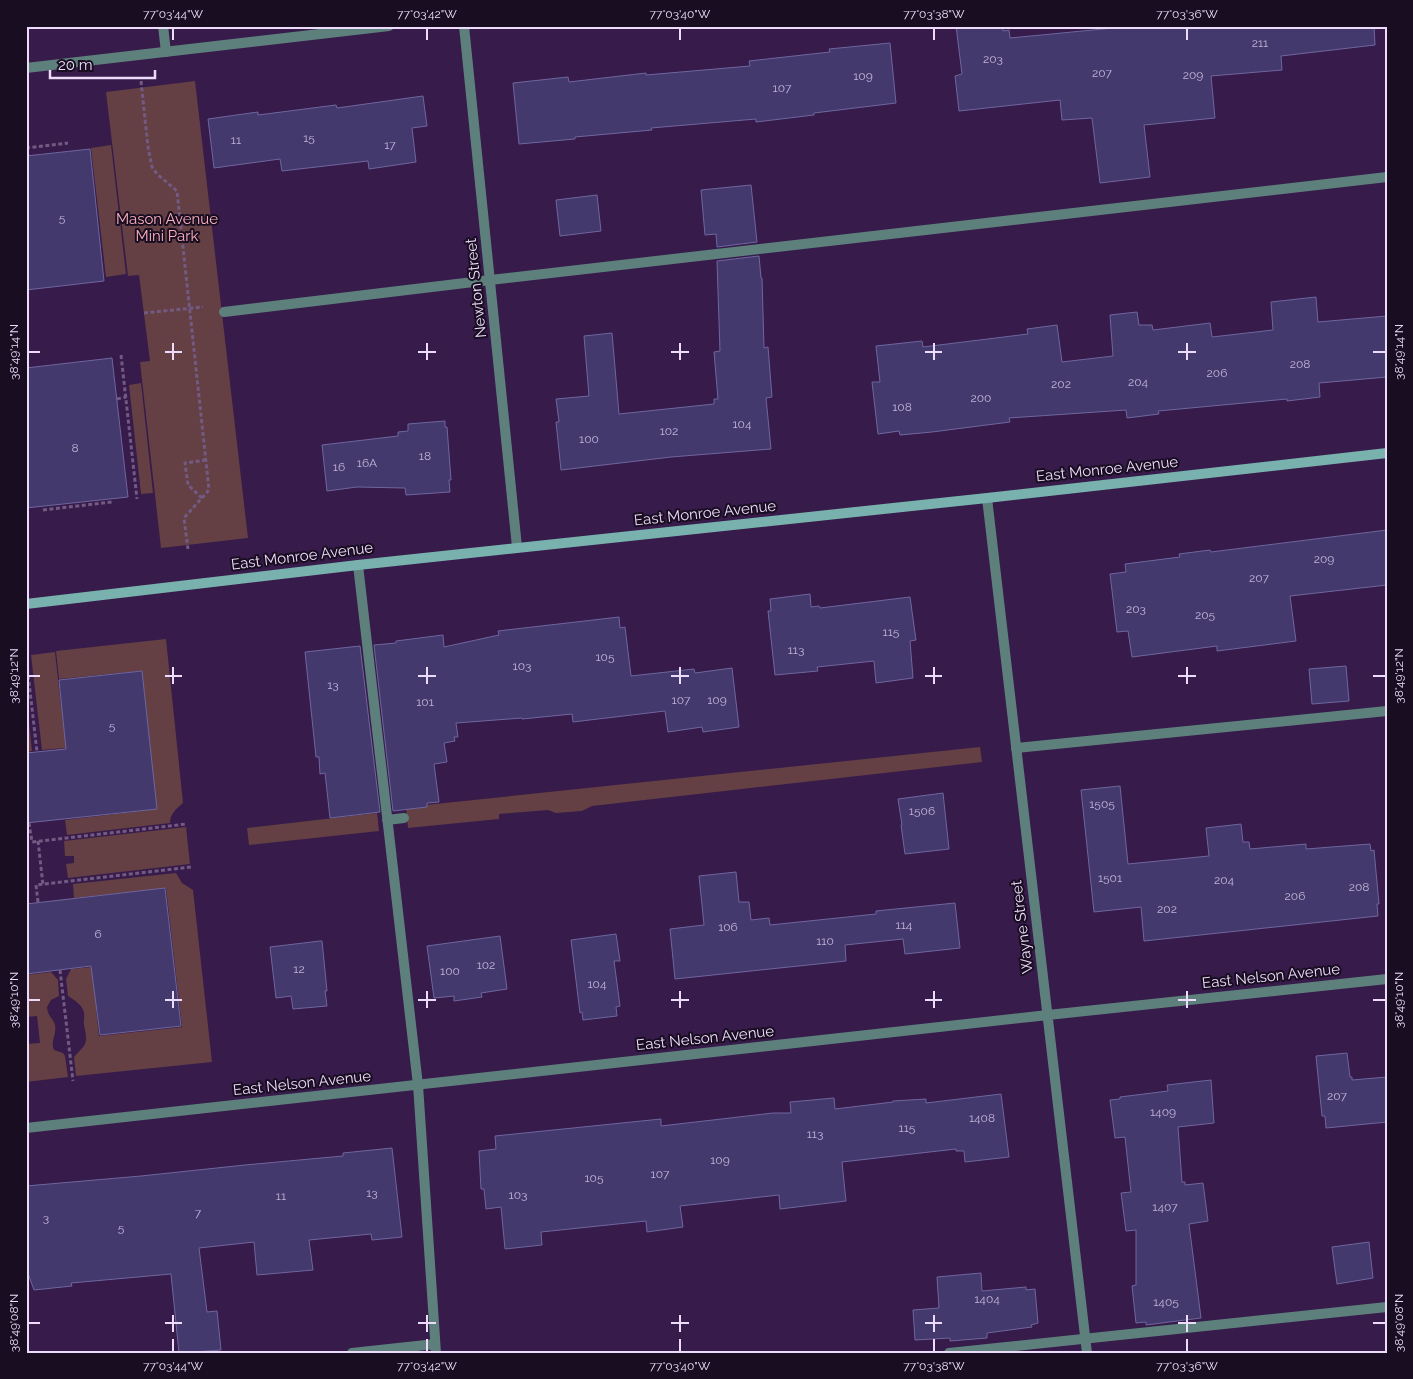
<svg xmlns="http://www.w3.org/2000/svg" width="1413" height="1379" font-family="Raleway,sans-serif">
<rect width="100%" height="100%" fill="#371b4a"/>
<!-- green -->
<path fill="#643f44" d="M195,81L248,538L161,548L140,362L150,361L139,275L128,276L106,92Z
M111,145L126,274L106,277L91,148Z
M141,383L153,493L141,494L129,385Z
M166,639L183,803C176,809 170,814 170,823L67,835L65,820L157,809L141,671L59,679L56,651Z
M55,652L61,706L73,705L78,747L42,750L31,655Z
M26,695L32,751L26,752Z
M980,747L982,762L592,806L582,811L556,813L548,810L499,814V819L408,828L406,807Z
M377,813L379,831L249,845L247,828Z
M186,827L190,864L68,878L66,864L74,863V856H65L64,841Z
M176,873L182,883L193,890L212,1062L76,1076L74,1057C87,1043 88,1044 84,1025C83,1021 85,1018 84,1013C83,1005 74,1000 68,996L66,979L71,969L104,966L109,1008L96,1009L99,1036L182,1027L166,888L74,898L73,884Z
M51,972L58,980L59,996L51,1000L47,1007C48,1017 53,1018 55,1025C57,1034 50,1042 54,1050L63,1053L65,1056L68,1077L26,1082V1044L40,1043L37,1016L26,1017V975Z"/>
<!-- building -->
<path fill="#43396d" stroke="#6f669f" d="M956,26H1003V31L1009,30L1010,38L1134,26H1374L1375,45L1281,56L1282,70L1211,76L1215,118L1144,125L1150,177L1100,183L1092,118L1062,120L1060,100L959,111L955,76L962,74Z
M890,43L896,103L814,113V115L756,122V119L651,128L652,130L575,137V139L519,144L513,83L568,77L569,82L646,73V75L750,66L749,61L830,52L829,49Z
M423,96L427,126L412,128L416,162L369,169L368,161L282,171L280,159L214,168L208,119L258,112V115L336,105L337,108Z
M90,149L104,281L26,290V156Z
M751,185L757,242L717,247L716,234L705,235L701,190Z
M597,195L601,231L560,236L556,200Z
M759,256L761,278H762L764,348L768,347L772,397L766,398L771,449L671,457L561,470L556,422H559L556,399L589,396L584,336L612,333L619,414L714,404V399H718L714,352L720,351L717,261Z
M1316,297L1318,322L1387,316V377L1319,383L1320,397L1287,401V399L1158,411L1159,414L1127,418L1126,410L1009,418L1010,422L932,432L900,435L899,431L878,434L872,382H880L876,346L922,341L923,347L1028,334L1027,329L1057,325L1062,362L1113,356L1110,315L1137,312L1139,325H1152L1153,330L1210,323L1212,337L1273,330L1271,302Z
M112,358L128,497L26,508V368Z
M445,421V427H447L451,480H449L450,492L406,495L405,488L357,487L327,491L322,445L398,436V432L408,431V424Z
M1387,530V585L1290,596L1296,641L1217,651V646L1132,657L1128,631L1117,632L1110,574L1126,572L1125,564L1180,557L1179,554L1210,550L1211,552Z
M810,594L811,607L819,606L820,608L910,597L916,640L910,641L913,678L876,683L874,661L817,667L818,671L775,675L768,611H771L770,599Z
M619,617L620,628L625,627L631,676L694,669L695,673L732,668L739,727L703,732L702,727L668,732L665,711L573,722L572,714L522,719V718L456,723L458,737H454L455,741L444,743L447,762L434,764L439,802L427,803V807L393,811L374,645L396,643V641L443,635L444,647L499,635L498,631Z
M360,646L380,812L330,818L325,773L320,774L319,757H316L305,652Z
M1346,666L1349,701L1312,704L1309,669Z
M142,671L157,809L26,823V753L66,749L59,680Z
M1120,786L1128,864L1209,856L1206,828L1241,824L1243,842H1249L1250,849L1306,844V849L1370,844L1371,851L1374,850L1379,904H1377L1378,916L1144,941L1141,907L1094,912L1081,790Z
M943,793L949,849L905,854L901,825H902L898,799Z
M736,872L739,902H749L751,920L769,918L770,925L876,914V911L955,903L960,948L905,954L903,939L845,945L846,961L675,979L670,929L704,925L699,876Z
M165,888L181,1026L100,1035L91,966L26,974V904Z
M616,934L620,961H614L620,1006L616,1007L617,1016L583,1020L582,1012L580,1013L571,940Z
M500,936L507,989L481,993L482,997L454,1001V996L434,998L427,946Z
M320,941H322L327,991H325L327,1006L293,1009L291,996L276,998L270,947Z
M1347,1053L1350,1077H1352V1080L1387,1077V1122L1326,1128L1325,1116H1322L1316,1056Z
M1211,1080L1214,1123L1178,1127L1182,1182H1185V1185L1203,1183L1208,1221L1189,1224L1201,1318L1146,1325V1322L1136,1323L1132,1286L1136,1285V1230L1126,1231L1121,1193L1131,1192L1125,1137L1115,1138L1110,1100L1120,1099V1097L1168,1091L1167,1085Z
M1001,1094L1009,1157L965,1162L964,1151H956V1149L842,1162L846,1201L780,1209L779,1195L680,1206L683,1227L647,1232L646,1221L541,1232L542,1245L505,1249L501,1207L486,1209L484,1189H481L479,1151L496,1149L495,1136L661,1119V1126L773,1113H791L790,1102L834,1098L835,1109L893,1102V1101L926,1099V1103Z
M392,1148L402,1237L372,1240L371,1234L309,1240L313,1270L257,1275L254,1242L199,1248L207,1312L217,1311L221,1350L179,1353L171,1274L71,1283L72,1286L34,1290L26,1268V1186L141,1176L245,1165L343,1156V1153Z
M1369,1242L1373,1278L1337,1284L1332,1247Z
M981,1273L982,1291L1026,1287V1290L1035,1289L1038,1323L1031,1325L1032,1327L987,1333V1338L950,1341V1338L915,1340L913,1310L939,1308L937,1277Z"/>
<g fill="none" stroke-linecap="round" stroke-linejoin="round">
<!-- path -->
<path stroke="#725a83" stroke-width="3" stroke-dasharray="4 2.5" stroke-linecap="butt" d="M141,81L148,147L152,167L157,174L177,191L209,490L184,518L188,549
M26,148L68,143
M27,148L28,155
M144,313L203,307
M121,355L137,499
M117,399L126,397
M202,498L188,485L185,463L206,460
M43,510L112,502
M26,656L37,752
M29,823L32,842L186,824
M38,841L43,885
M38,902L36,885L191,867
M60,970L73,1081"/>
<!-- lane -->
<path stroke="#5d807d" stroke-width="10" d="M163,26L166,52
M224,312L490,280L1387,177
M358,565L418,1085L436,1353
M1016,748L1387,711
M387,820L404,818
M352,1353L435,1344
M949,1353L1387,1307"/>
<!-- street -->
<path stroke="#5d807d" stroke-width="10" d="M464,26L517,547
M26,68L389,26
M987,498L1087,1353
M26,1128L1048,1015L1387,979"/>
<!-- secondary -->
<path stroke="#78b1ad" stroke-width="10" d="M26,604L358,565L987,498L1387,453"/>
</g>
<!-- ticks -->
<path fill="none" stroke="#ecdbf9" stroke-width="2" d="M173,28V40M427,28V40M680,28V40M934,28V40M1187,28V40M173,343V360M427,343V360M680,343V360M934,343V360M1187,343V360M28,352H40M165,352H182M418,352H436M671,352H689M925,352H942M1178,352H1196M1373,352H1386M173,667V684M427,667V684M680,667V684M934,667V684M1187,667V684M28,676H40M165,676H182M418,676H436M671,676H689M925,676H942M1178,676H1196M1373,676H1386M173,991V1008M427,991V1008M680,991V1008M934,991V1008M1187,991V1008M28,1000H40M165,1000H182M418,1000H436M671,1000H689M925,1000H942M1178,1000H1196M1373,1000H1386M173,1315V1332M427,1315V1332M680,1315V1332M934,1315V1332M1187,1315V1332M28,1323H40M165,1323H182M418,1323H436M671,1323H689M925,1323H942M1178,1323H1196M1373,1323H1386M173,1339V1352M427,1339V1352M680,1339V1352M934,1339V1352M1187,1339V1352"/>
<g text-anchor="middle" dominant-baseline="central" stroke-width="4" stroke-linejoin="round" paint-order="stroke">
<!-- number labels -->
<g font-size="12" fill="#c2b2d6">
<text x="1260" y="43">211</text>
<text x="993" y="59">203</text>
<text x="1102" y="73">207</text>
<text x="1193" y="75">209</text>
<text x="863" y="76">109</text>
<text x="782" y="88">107</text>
<text x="309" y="138">15</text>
<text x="236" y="140">11</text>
<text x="390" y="145">17</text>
<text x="62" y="218">5</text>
<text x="1300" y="364">208</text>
<text x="1217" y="373">206</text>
<text x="1138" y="382">204</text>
<text x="1061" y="384">202</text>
<text x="981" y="398">200</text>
<text x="902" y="407">108</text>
<text x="742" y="424">104</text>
<text x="669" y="431">102</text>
<text x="589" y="439">100</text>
<text x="75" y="448">8</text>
<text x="425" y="456">18</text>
<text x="367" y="463">16A</text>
<text x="339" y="467">16</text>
<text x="1324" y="559">209</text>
<text x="1259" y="578">207</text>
<text x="1136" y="609">203</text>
<text x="1205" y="615">205</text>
<text x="891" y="632">115</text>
<text x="796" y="650">113</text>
<text x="605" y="657">105</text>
<text x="522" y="666">103</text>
<text x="333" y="685">13</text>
<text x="681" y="700">107</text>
<text x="717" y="700">109</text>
<text x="425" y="702">101</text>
<text x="112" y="726">5</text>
<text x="1102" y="804">1505</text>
<text x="922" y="811">1506</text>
<text x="1110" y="878">1501</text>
<text x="1224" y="880">204</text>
<text x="1359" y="887">208</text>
<text x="1295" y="896">206</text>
<text x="1167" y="909">202</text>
<text x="904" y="925">114</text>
<text x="728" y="927">106</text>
<text x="98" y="934">6</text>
<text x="825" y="941">110</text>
<text x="486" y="965">102</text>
<text x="299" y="969">12</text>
<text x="450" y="971">100</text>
<text x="597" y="984">104</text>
<text x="1337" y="1096">207</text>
<text x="1163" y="1112">1409</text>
<text x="982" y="1118">1408</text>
<text x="907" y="1128">115</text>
<text x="815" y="1134">113</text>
<text x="720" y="1160">109</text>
<text x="660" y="1174">107</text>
<text x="594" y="1178">105</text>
<text x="372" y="1193">13</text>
<text x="518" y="1195">103</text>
<text x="281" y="1196">11</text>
<text x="1165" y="1207">1407</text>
<text x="198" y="1213">7</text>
<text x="46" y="1218">3</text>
<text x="121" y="1228">5</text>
<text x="987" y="1299">1404</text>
<text x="1166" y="1302">1405</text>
</g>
<!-- park labels -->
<g font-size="15" fill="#fcb1bb" stroke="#190d21">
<text x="167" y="219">Mason Avenue<tspan x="167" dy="17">Mini Park</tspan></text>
</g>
<!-- street labels -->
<g font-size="15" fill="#ecdbf9" stroke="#190d21">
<text transform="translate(476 288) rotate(-96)">Newton Street</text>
<text transform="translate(1107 469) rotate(-6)">East Monroe Avenue</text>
<text transform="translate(705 513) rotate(-6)">East Monroe Avenue</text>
<text transform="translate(302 556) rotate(-7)">East Monroe Avenue</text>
<text transform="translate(1022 927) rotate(-97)">Wayne Street</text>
<text transform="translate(1271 976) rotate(-6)">East Nelson Avenue</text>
<text transform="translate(705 1038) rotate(-6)">East Nelson Avenue</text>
<text transform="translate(302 1083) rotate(-6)">East Nelson Avenue</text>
</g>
</g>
<!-- border -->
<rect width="1413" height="1379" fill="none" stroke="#190d21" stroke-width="55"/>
<!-- scale -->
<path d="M50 70v8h105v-8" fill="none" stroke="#ecdbf9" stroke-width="2.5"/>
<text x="58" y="70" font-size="15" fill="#ecdbf9" stroke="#190d21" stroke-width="4" paint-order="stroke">20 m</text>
<rect x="28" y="28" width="1358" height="1324" fill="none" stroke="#ecdbf9" stroke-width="2"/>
<g font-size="12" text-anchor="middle" fill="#ecdbf9">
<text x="173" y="18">77°03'44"W</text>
<text x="427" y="18">77°03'42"W</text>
<text x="680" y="18">77°03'40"W</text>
<text x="934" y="18">77°03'38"W</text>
<text x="1187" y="18">77°03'36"W</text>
<text transform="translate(14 352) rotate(-90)" y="4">38°49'14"N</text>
<text transform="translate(1399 352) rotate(-90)" y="4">38°49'14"N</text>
<text transform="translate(14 676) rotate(-90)" y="4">38°49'12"N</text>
<text transform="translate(1399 676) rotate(-90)" y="4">38°49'12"N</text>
<text transform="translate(14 1000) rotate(-90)" y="4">38°49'10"N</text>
<text transform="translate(1399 1000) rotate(-90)" y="4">38°49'10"N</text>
<text transform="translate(14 1323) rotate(-90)" y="4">38°49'08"N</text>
<text transform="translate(1399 1323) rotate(-90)" y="4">38°49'08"N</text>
<text x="173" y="1370">77°03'44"W</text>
<text x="427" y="1370">77°03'42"W</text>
<text x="680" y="1370">77°03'40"W</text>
<text x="934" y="1370">77°03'38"W</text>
<text x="1187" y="1370">77°03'36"W</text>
</g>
</svg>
